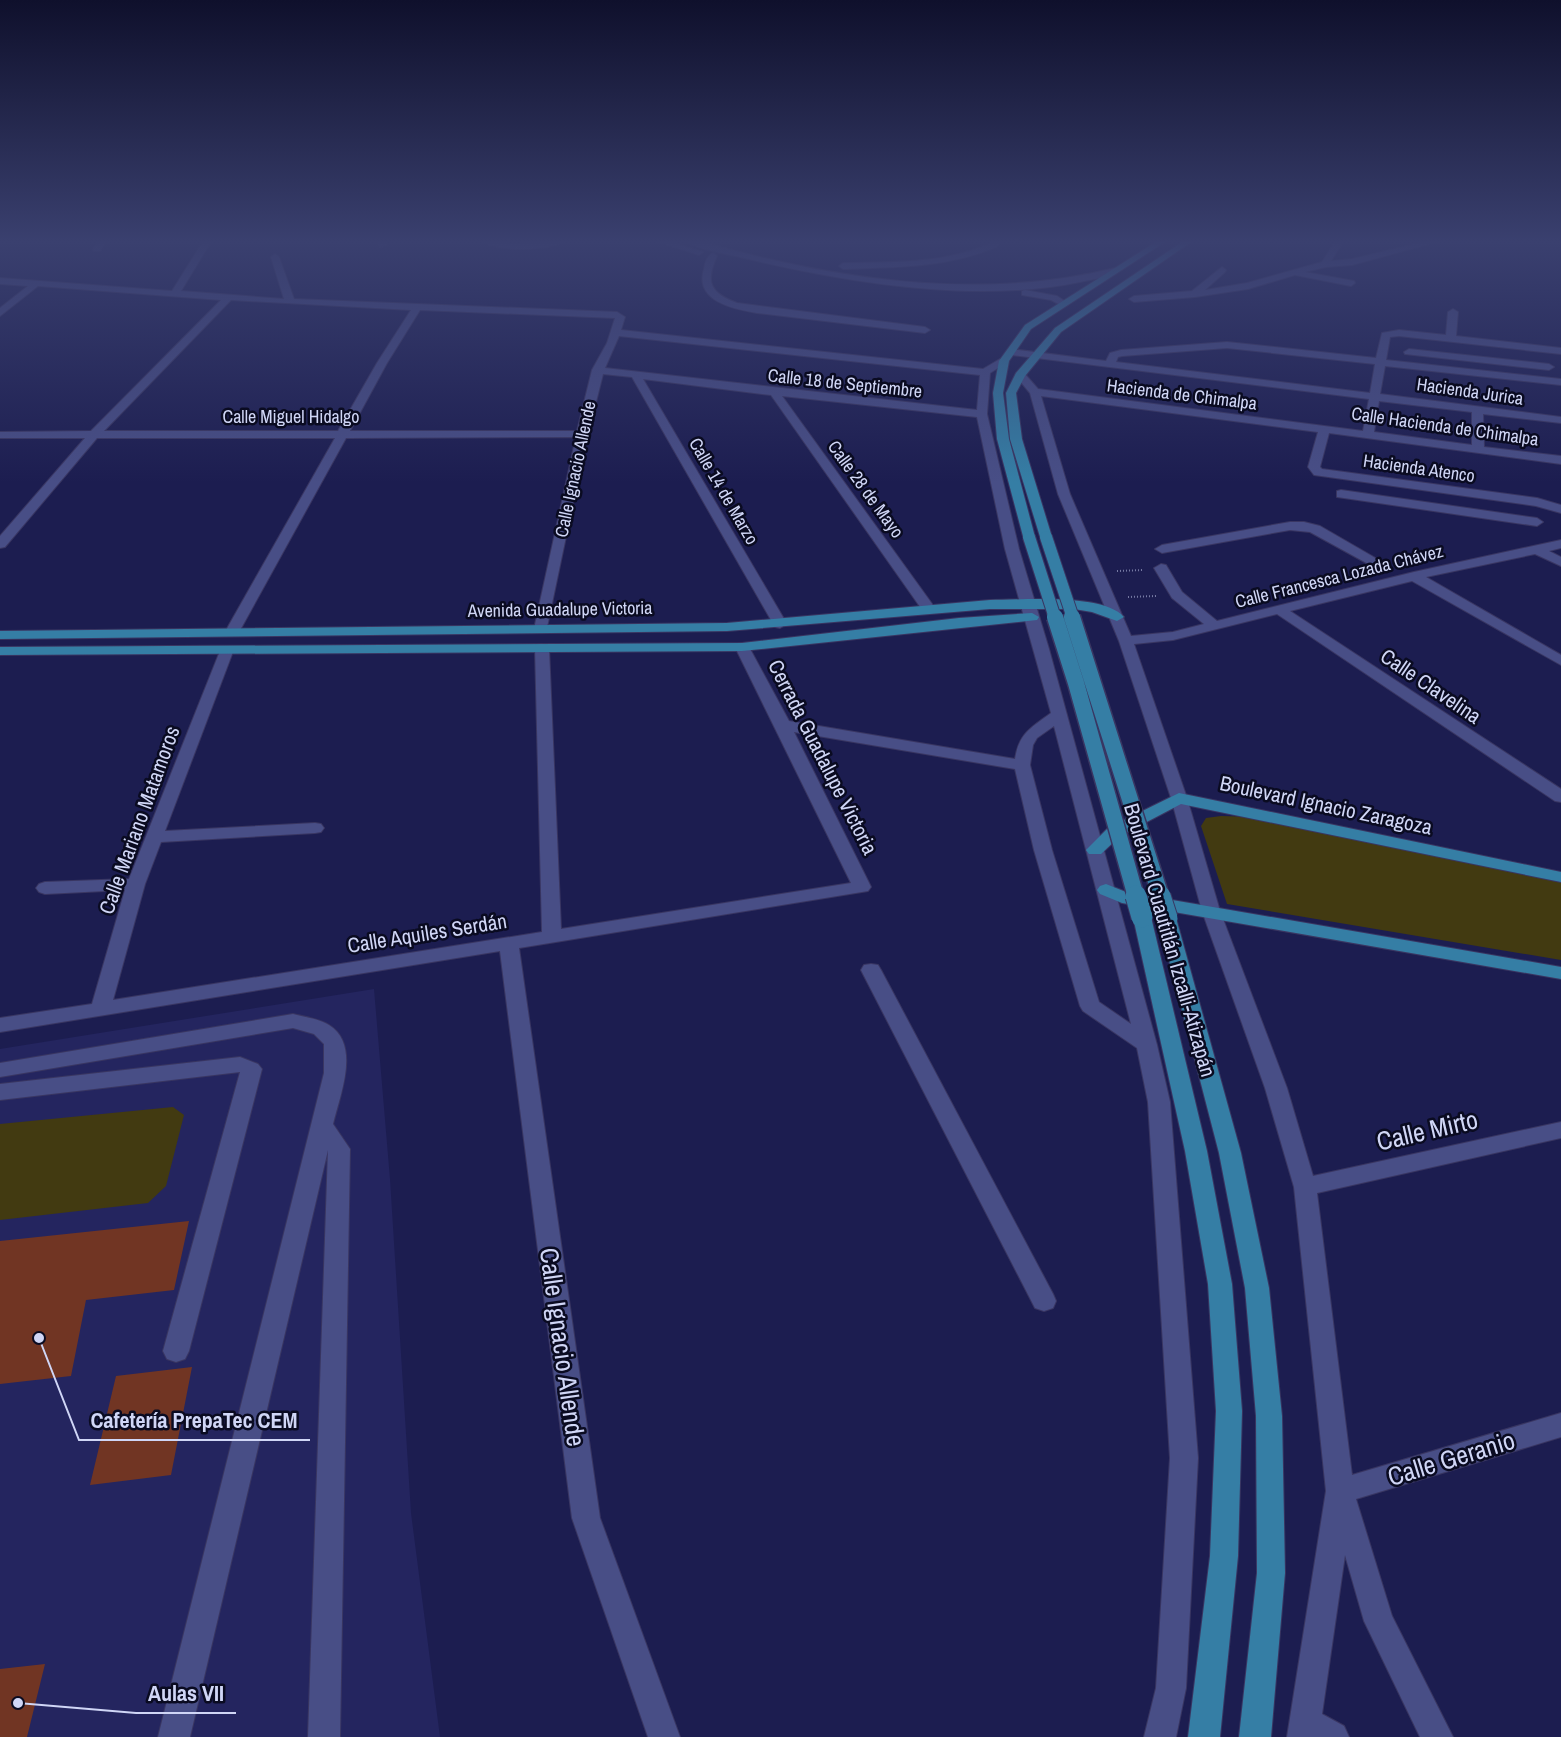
<svg xmlns="http://www.w3.org/2000/svg" width="1561" height="1737" font-family="'Archivo Narrow',sans-serif">
<rect width="100%" height="100%" fill="#1c1d50"/>
<!-- built -->
<path fill="#24255f" d="M374,989L390,1179L411,1513L440,1737H0V1049Z"/>
<!-- green -->
<path fill="#423a11" d="M1221,816L1257,817L1478,865L1561,878V960L1227,904L1201,826L1206,818Z
M173,1107L184,1115L166,1186L148,1203L0,1220V1124Z"/>
<!-- building -->
<path fill="#713523" d="M189,1221L174,1290L86,1300L71,1376L0,1384V1241Z
M192,1367L171,1475L90,1485L116,1376Z
M45,1664L27,1737H0V1669Z"/>
<g fill="none" stroke-linecap="round" stroke-linejoin="round">
<!-- minor casing -->
<g stroke="#393662" stroke-width="2">
<path id="minor" d="M99,240H107L100,251H94L93,249Z
M204,240H212L181,291L284,299L271,257L275,254L279,257L294,299L617,312L625,317L621,330L983,369L1000,359L1009,361L990,373L987,414L1019,549L1049,649L1157,1045L1170,1102L1198,1458L1186,1688L1176,1737H1144L1156,1688L1170,1458L1148,1102L1137,1048L1083,1011L1080,1006L1034,850L1015,769L794,732L871,887L868,891L519,948L600,1518L680,1737H648L572,1518L500,951L0,1032V1018L92,1004L125,890L45,894L39,892L36,888L39,884L45,882L129,879L222,646H232L234,649L165,831L315,823L321,824L324,828L321,832L315,833L161,842L145,884L113,1000L542,932L535,648L537,645L542,644L549,648L561,929L851,883L735,647L737,644L742,643L749,647L789,721L1015,759C1019,733 1031,728 1051,713L1005,549L977,417L782,396L935,608L928,612L923,611L771,395L643,379L787,624L780,628L775,627L632,377L603,374L585,446L546,632H536L534,629L576,437L346,438L239,632L232,636L225,632L335,438H97L5,547L0,548V536L85,438H0V432L91,431L221,300L38,286L0,316V308L28,286L0,284V278L172,291ZM231,300L411,310L377,363L338,431H104ZM420,310L615,318L607,343L592,370L577,431H350L387,363ZM619,336L980,375L977,410L605,368ZM1054,726L1131,1024L1099,1002L1052,850L1030,765L1033,745L1037,738Z
M376,240H384L387,245L380,247Z
M481,240L513,244L567,240C550,251 498,253 481,240Z
M653,240H665L703,252L699,255Z
M684,240H696C831,279 977,302 1115,268L1119,271C1110,278 1092,279 1080,282C975,304 843,282 740,257C723,253 698,250 684,240Z
M992,240H1000L998,246C949,268 896,267 843,269L839,266L843,263C893,262 945,264 991,243Z
M1336,240H1344L1331,261L1352,259L1431,240H1444L1352,265L1326,267L1305,272L1354,281L1355,283L1351,286L1295,275L1248,289L1195,297L1134,302L1129,299L1134,296L1192,291L1222,267L1226,270L1225,272L1205,290L1247,283L1322,262Z
M713,253L717,256C705,282 710,293 737,303L925,327L930,330L925,333L757,313C733,309 694,301 704,269C705,262 707,256 713,253Z
M1025,290L1057,296L1069,304L1064,307L1051,300L1022,295V291Z
M1453,309L1458,312L1456,336L1561,348V354L1399,336L1390,337L1386,360L1561,379V385L1385,366L1380,394L1561,417V423L1483,414L1484,447L1561,456V464L1329,433L1320,467L1322,469L1537,498L1561,505V513L1536,506L1314,475L1308,467L1318,432L1041,396L1070,494L1131,636L1173,632L1204,624L1172,598L1154,568L1161,564L1166,565L1182,592L1217,621L1414,572L1561,540V548L1549,551L1561,557V566L1535,554L1426,577L1561,655V665L1412,581L1290,611L1561,789V802L1555,801L1277,614L1173,640L1134,644L1187,798L1220,911L1287,1088L1313,1176L1561,1122V1138L1317,1193L1352,1475L1561,1413V1437L1356,1499L1392,1616L1453,1737H1420L1364,1621L1345,1555L1322,1714L1344,1726L1349,1737H1287L1326,1491L1294,1187L1265,1088L1202,911L1171,798L1119,641L1058,494L1030,393L1015,375L1024,373L1038,389L1363,431L1369,399L1011,355L1006,352L1011,349L1106,361L1110,353L1121,350L1227,342L1376,358L1382,333L1399,330L1446,335L1448,312ZM1227,348L1375,364L1370,393L1116,362L1118,357L1122,356ZM1379,401L1472,412V445L1374,432Z
M1409,349L1549,364L1554,367L1549,370L1405,354L1404,352Z
M1341,490L1537,518L1543,522L1537,526L1337,497V491Z
M1290,522H1304L1320,526L1384,563L1382,566H1372L1310,532L1290,530L1162,553L1155,549L1162,545Z
M871,964L878,965L881,970L1053,1294L1056,1301L1053,1308L1044,1311L1035,1308L861,970L864,965Z
M293,1014C304,1017 320,1019 329,1025C361,1045 340,1095 333,1124L350,1149L340,1737H308L328,1150L190,1737H158L324,1073V1044L314,1034L293,1028L0,1077V1063Z
M240,1057L258,1064L262,1069L189,1351L185,1359L176,1362L167,1359L163,1351L240,1072L0,1100V1084Z"/>
</g>
<!-- major casing -->
<g stroke="#393662" stroke-width="2">
<path id="major" d="M1159,240H1168L1031,329L1009,361L1003,393L1009,439L1035,537L1029,541L1024,540L997,439L993,393L999,361L1025,325Z
M1185,240H1194L1061,332L1025,376L1016,393L1022,439L1052,537L1046,541L1041,540L1010,439L1006,393L1016,373L1055,328Z
M990,600C1021,600 1103,593 1124,617L1117,621L1092,612L1074,609H990L727,631L0,639V631L727,623Z
M1032,613L1039,617L1037,620L742,651L0,655V647L742,643L959,618Z
M1179,793L1561,872V882L1181,804L1120,836L1101,854H1089L1086,850L1108,828Z
M1106,884L1126,892L1561,967V979L1122,903L1100,894L1097,890L1100,886Z
M1142,911L1149,913L1151,917L1207,1151L1232,1284L1242,1411L1238,1556L1220,1737H1188L1210,1556L1216,1411L1208,1284L1185,1151L1133,917L1135,913Z
M1167,912L1174,914L1176,918L1241,1153L1269,1288L1282,1416L1285,1573L1271,1737H1239L1257,1573L1256,1416L1245,1288L1219,1153L1158,918L1160,914Z"/>
</g>
<!-- path -->
<path stroke="#777ba4" stroke-width="2" stroke-dasharray="1 2" stroke-linecap="butt" d="M1117,571L1143,570
M1128,597L1156,596"/>
<!-- minor -->
<use href="#minor" fill="#484e86" fill-rule="evenodd"/>
<!-- major -->
<use href="#major" fill="#357ea5" fill-rule="evenodd"/>
<!-- major-bridge-far2 casing -->
<g stroke="#393662" stroke-width="14" stroke-linecap="butt">
<path id="major-bridge-far2" d="M1029,537L1055,618
M1046,537L1073,618"/>
</g>
<!-- major-bridge-far1 casing -->
<g stroke="#393662" stroke-width="19" stroke-linecap="butt">
<path id="major-bridge-far1" d="M1055,617L1076,683L1136,897
M1072,617L1161,897"/>
</g>
<!-- major-bridge casing -->
<g stroke="#393662" stroke-width="23" stroke-linecap="butt">
<path id="major-bridge" d="M1136,896L1142,917
M1160,896L1167,918"/>
</g>
<!-- major-bridge-far2 -->
<use href="#major-bridge-far2" stroke="#357ea5" stroke-width="12"/>
<!-- major-bridge-far1 -->
<use href="#major-bridge-far1" stroke="#357ea5" stroke-width="16"/>
<!-- major-bridge -->
<use href="#major-bridge" stroke="#357ea5" stroke-width="21"/>
</g>
<!-- sky -->
<linearGradient id="sky" x2="0" y2="1"><stop stop-color="#0f102c"/><stop offset="0.5" stop-color="#3a406f"/><stop offset="1" stop-color="#3a406f" stop-opacity="0"/></linearGradient>
<rect width="1561" height="483" fill="url(#sky)"/>
<g text-anchor="middle" dominant-baseline="central" stroke-width="5" stroke-linejoin="round" paint-order="stroke">
<!-- far-street labels -->
<g font-size="18" fill="#d0d6f6" stroke="#0a0b21">
<text transform="translate(845 383) rotate(6)">Calle 18 de Septiembre</text>
<text transform="translate(1470 391) rotate(8)">Hacienda Jurica</text>
<text transform="translate(1182 394) rotate(7)">Hacienda de Chimalpa</text>
<text x="291" y="416">Calle Miguel Hidalgo</text>
<text transform="translate(1445 426) rotate(8)">Calle Hacienda de Chimalpa</text>
<text transform="translate(1419 468) rotate(8)">Hacienda Atenco</text>
<text transform="translate(575 469) rotate(-78)">Calle Ignacio Allende</text>
<text transform="translate(866 489) rotate(54)">Calle 28 de Mayo</text>
<text transform="translate(724 491) rotate(60)">Calle 14 de Marzo</text>
<text transform="translate(1339 576) rotate(-14)">Calle Francesca Lozada Chávez</text>
<text transform="translate(560 609) rotate(-1)">Avenida Guadalupe Victoria</text>
</g>
<!-- street labels -->
<g font-size="21" fill="#d0d6f6" stroke="#0a0b21">
<text transform="translate(1431 686) rotate(34)">Calle Clavelina</text>
<text transform="translate(823 757) rotate(63)">Cerrada Guadalupe Victoria</text>
<text transform="translate(1326 805) rotate(12)">Boulevard Ignacio Zaragoza</text>
<text transform="translate(139 820) rotate(-70)">Calle Mariano Matamoros</text>
<text transform="translate(427 933) rotate(-9)">Calle Aquiles Serdán</text>
<text transform="translate(1170 940) rotate(74)">Boulevard Cuautitlán Izcalli-Atizapán</text>
</g>
<!-- near-street labels -->
<g font-size="26" fill="#d0d6f6" stroke="#0a0b21">
<text transform="translate(1427 1130) rotate(-13)">Calle Mirto</text>
<text transform="translate(563 1347) rotate(82)">Calle Ignacio Allende</text>
<text transform="translate(1451 1458) rotate(-17)">Calle Geranio</text>
</g>
</g>
<!-- callouts -->
<path fill="none" stroke="#d0d6f6" stroke-width="2" d="M39 1338L79 1440H310M18 1703L136 1713H236"/>
<g fill="#d0d6f6" stroke="#0a0b21" stroke-width="2">
<circle cx="39" cy="1338" r="6"/>
<circle cx="18" cy="1703" r="6"/>
</g>
<g font-size="22" text-anchor="middle" font-weight="bold" fill="#d0d6f6" stroke="#0a0b21" stroke-width="5" stroke-linejoin="round" paint-order="stroke">
<text x="194" y="1428">Cafetería PrepaTec CEM</text>
<text x="186" y="1701">Aulas VII</text>
</g>
</svg>
